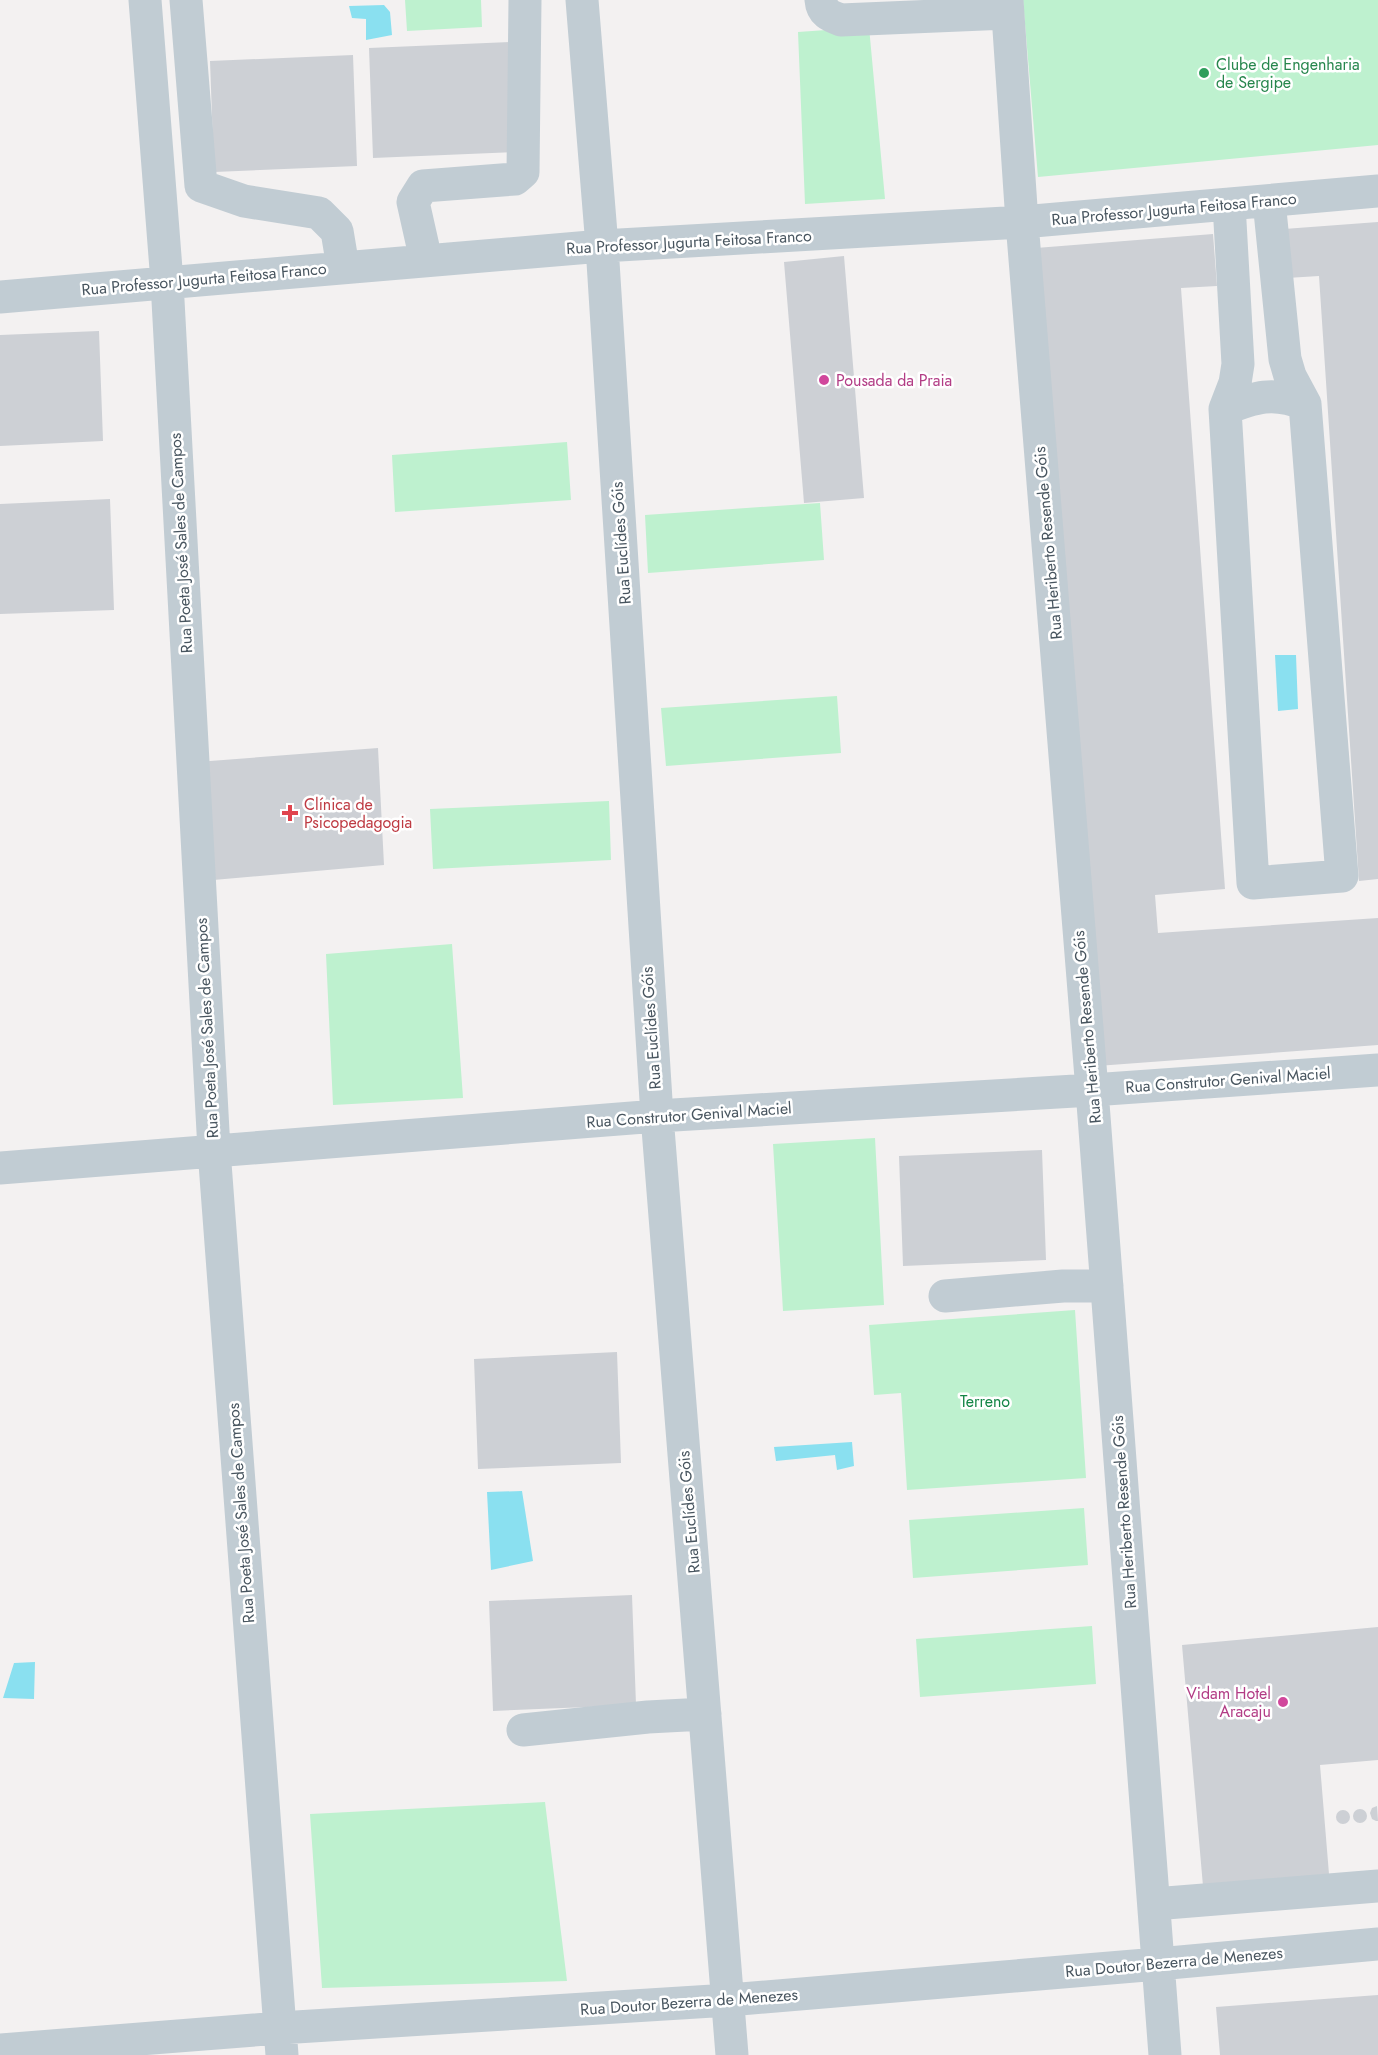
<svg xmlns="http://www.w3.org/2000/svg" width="1378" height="2055" font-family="Jost,sans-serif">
<rect width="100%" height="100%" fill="#f3f1f1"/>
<!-- green -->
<path fill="#bef1cf" d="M405,0H481L482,27L407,31Z
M1023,0H1378V145L1038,177Z
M869,27L885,199L805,204L798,32Z
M567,442L571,500L395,512L392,455Z
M820,503L824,560L648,573L645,515Z
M837,696L841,753L666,766L661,708Z
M609,801L611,860L433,869L430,809Z
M452,944L463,1098L333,1105L326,954Z
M875,1138L884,1305L783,1311L773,1144Z
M1075,1310L1086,1478L907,1490L901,1393L874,1395L869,1325Z
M1084,1508L1088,1565L913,1578L909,1520Z
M1092,1626L1096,1684L920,1697L916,1639Z
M545,1802L567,1981L322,1988L310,1814Z"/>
<!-- water -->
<path fill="#8ae0f0" d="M384,5L390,12L392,35L366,40V19L352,18L349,6Z
M1275,655H1296L1298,709L1278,711Z
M852,1442L854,1466L837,1470L835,1455L776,1461L774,1447Z
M522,1491L533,1561L491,1570L487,1492Z
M35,1662L34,1699L3,1698L14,1663Z"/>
<!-- building -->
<path fill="#cdd0d5" d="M511,42L515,152L373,158L369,48Z
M353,55L357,166L214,172L210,61Z
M1378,222V879L1359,881L1319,276L1287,278L1284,229Z
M1213,234L1217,286L1181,288L1225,889L1155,895L1158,933L1378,918V1045L1097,1066L1036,248Z
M844,256L864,498L804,503L784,262Z
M99,331L103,441L0,446V335Z
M110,499L114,610L0,614V504Z
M378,748L384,865L202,881L197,762Z
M1042,1150L1046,1260L903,1266L899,1156Z
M617,1352L621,1463L478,1469L474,1359Z
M632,1595L636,1705L493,1711L489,1601Z
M1378,1627V1760L1320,1765L1329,1874L1203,1886L1182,1645Z
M1377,1806L1378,1821H1376L1372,1819L1370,1813L1372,1808Z
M1353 1816a7 7 0 1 1 14 0a7 7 0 1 1-14 0Z
M1336 1817a7 7 0 1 1 14 0a7 7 0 1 1-14 0Z
M1378,1995V2055H1220L1216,2007Z"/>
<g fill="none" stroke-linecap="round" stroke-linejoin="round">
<!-- minor -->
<path stroke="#c1ccd3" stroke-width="33" d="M145,0L167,282L214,1150L282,2055
M186,0L201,186L244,201L319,213L337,231L343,267
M582,0L602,246L657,1116L732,2055
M821,0C822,13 830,16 841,20L1007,13
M1007,0L1022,222L1092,1090L1165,2055
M1229,204L1238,364L1235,383L1225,409L1253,883L1342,876L1305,404L1290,376L1285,359L1269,201
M426,260L413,202L423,186L515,179L523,172L525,0
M0,297L602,246L1022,222L1378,191
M1225,409C1255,397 1273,391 1305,404
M0,1168L657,1116L1092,1090L1378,1070
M945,1296L1063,1286H1107
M523,1730L648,1717L705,1714
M1154,1904L1378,1886
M0,2050L280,2028L729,2000L1158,1964L1378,1944"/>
</g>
<!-- markers -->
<circle fill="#2e9e5b" stroke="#fff" stroke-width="2" cx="1204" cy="73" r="6"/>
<g fill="#d1479c" stroke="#fff" stroke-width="2">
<circle cx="824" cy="380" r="6"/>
<circle cx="1283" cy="1702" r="6"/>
</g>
<path fill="#e0444e" stroke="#fff" stroke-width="2" d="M287 804h6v6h6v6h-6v6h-6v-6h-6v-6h6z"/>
<g text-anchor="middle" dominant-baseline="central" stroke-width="5" stroke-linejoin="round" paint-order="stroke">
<!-- leisure labels -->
<g font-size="16" fill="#27864d" stroke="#fff" text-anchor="start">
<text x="1216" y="64">Clube de Engenharia<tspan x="1216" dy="18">de Sergipe</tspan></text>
</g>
<!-- street labels -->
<g font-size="16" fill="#48555f" stroke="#fff">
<text transform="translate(1174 209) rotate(-5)">Rua Professor Jugurta Feitosa Franco</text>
<text transform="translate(689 242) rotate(-3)">Rua Professor Jugurta Feitosa Franco</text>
<text transform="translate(204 279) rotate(-5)">Rua Professor Jugurta Feitosa Franco</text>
<text transform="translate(181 543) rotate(-93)">Rua Poeta José Sales de Campos</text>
<text transform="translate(621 543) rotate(-94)">Rua Euclídes Góis</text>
<text transform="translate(1048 543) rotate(-95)">Rua Heriberto Resende Góis</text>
<text transform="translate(1087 1027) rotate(-95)">Rua Heriberto Resende Góis</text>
<text transform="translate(207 1028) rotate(-93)">Rua Poeta José Sales de Campos</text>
<text transform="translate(651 1028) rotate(-94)">Rua Euclídes Góis</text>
<text transform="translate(1228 1080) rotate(-4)">Rua Construtor Genival Maciel</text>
<text transform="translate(689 1115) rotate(-4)">Rua Construtor Genival Maciel</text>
<text transform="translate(689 1512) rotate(-95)">Rua Euclídes Góis</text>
<text transform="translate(1124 1512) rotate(-94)">Rua Heriberto Resende Góis</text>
<text transform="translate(241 1513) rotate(-94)">Rua Poeta José Sales de Campos</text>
<text transform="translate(1174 1962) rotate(-5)">Rua Doutor Bezerra de Menezes</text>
<text transform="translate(689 2002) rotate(-4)">Rua Doutor Bezerra de Menezes</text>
</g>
<!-- hotel labels -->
<g font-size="16" fill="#b23c85" stroke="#fff" text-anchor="start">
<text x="836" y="380">Pousada da Praia</text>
<text x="1271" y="1693" text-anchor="end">Vidam Hotel<tspan x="1271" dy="18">Aracaju</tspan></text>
</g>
<!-- health labels -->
<g font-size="16" fill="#be3a42" stroke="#fff" text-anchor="start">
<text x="304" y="804">Clínica de<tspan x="304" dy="18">Psicopedagogia</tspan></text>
</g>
<!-- park labels -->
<g font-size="16" fill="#148546" stroke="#fff">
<text x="985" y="1401">Terreno</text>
</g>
</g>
</svg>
